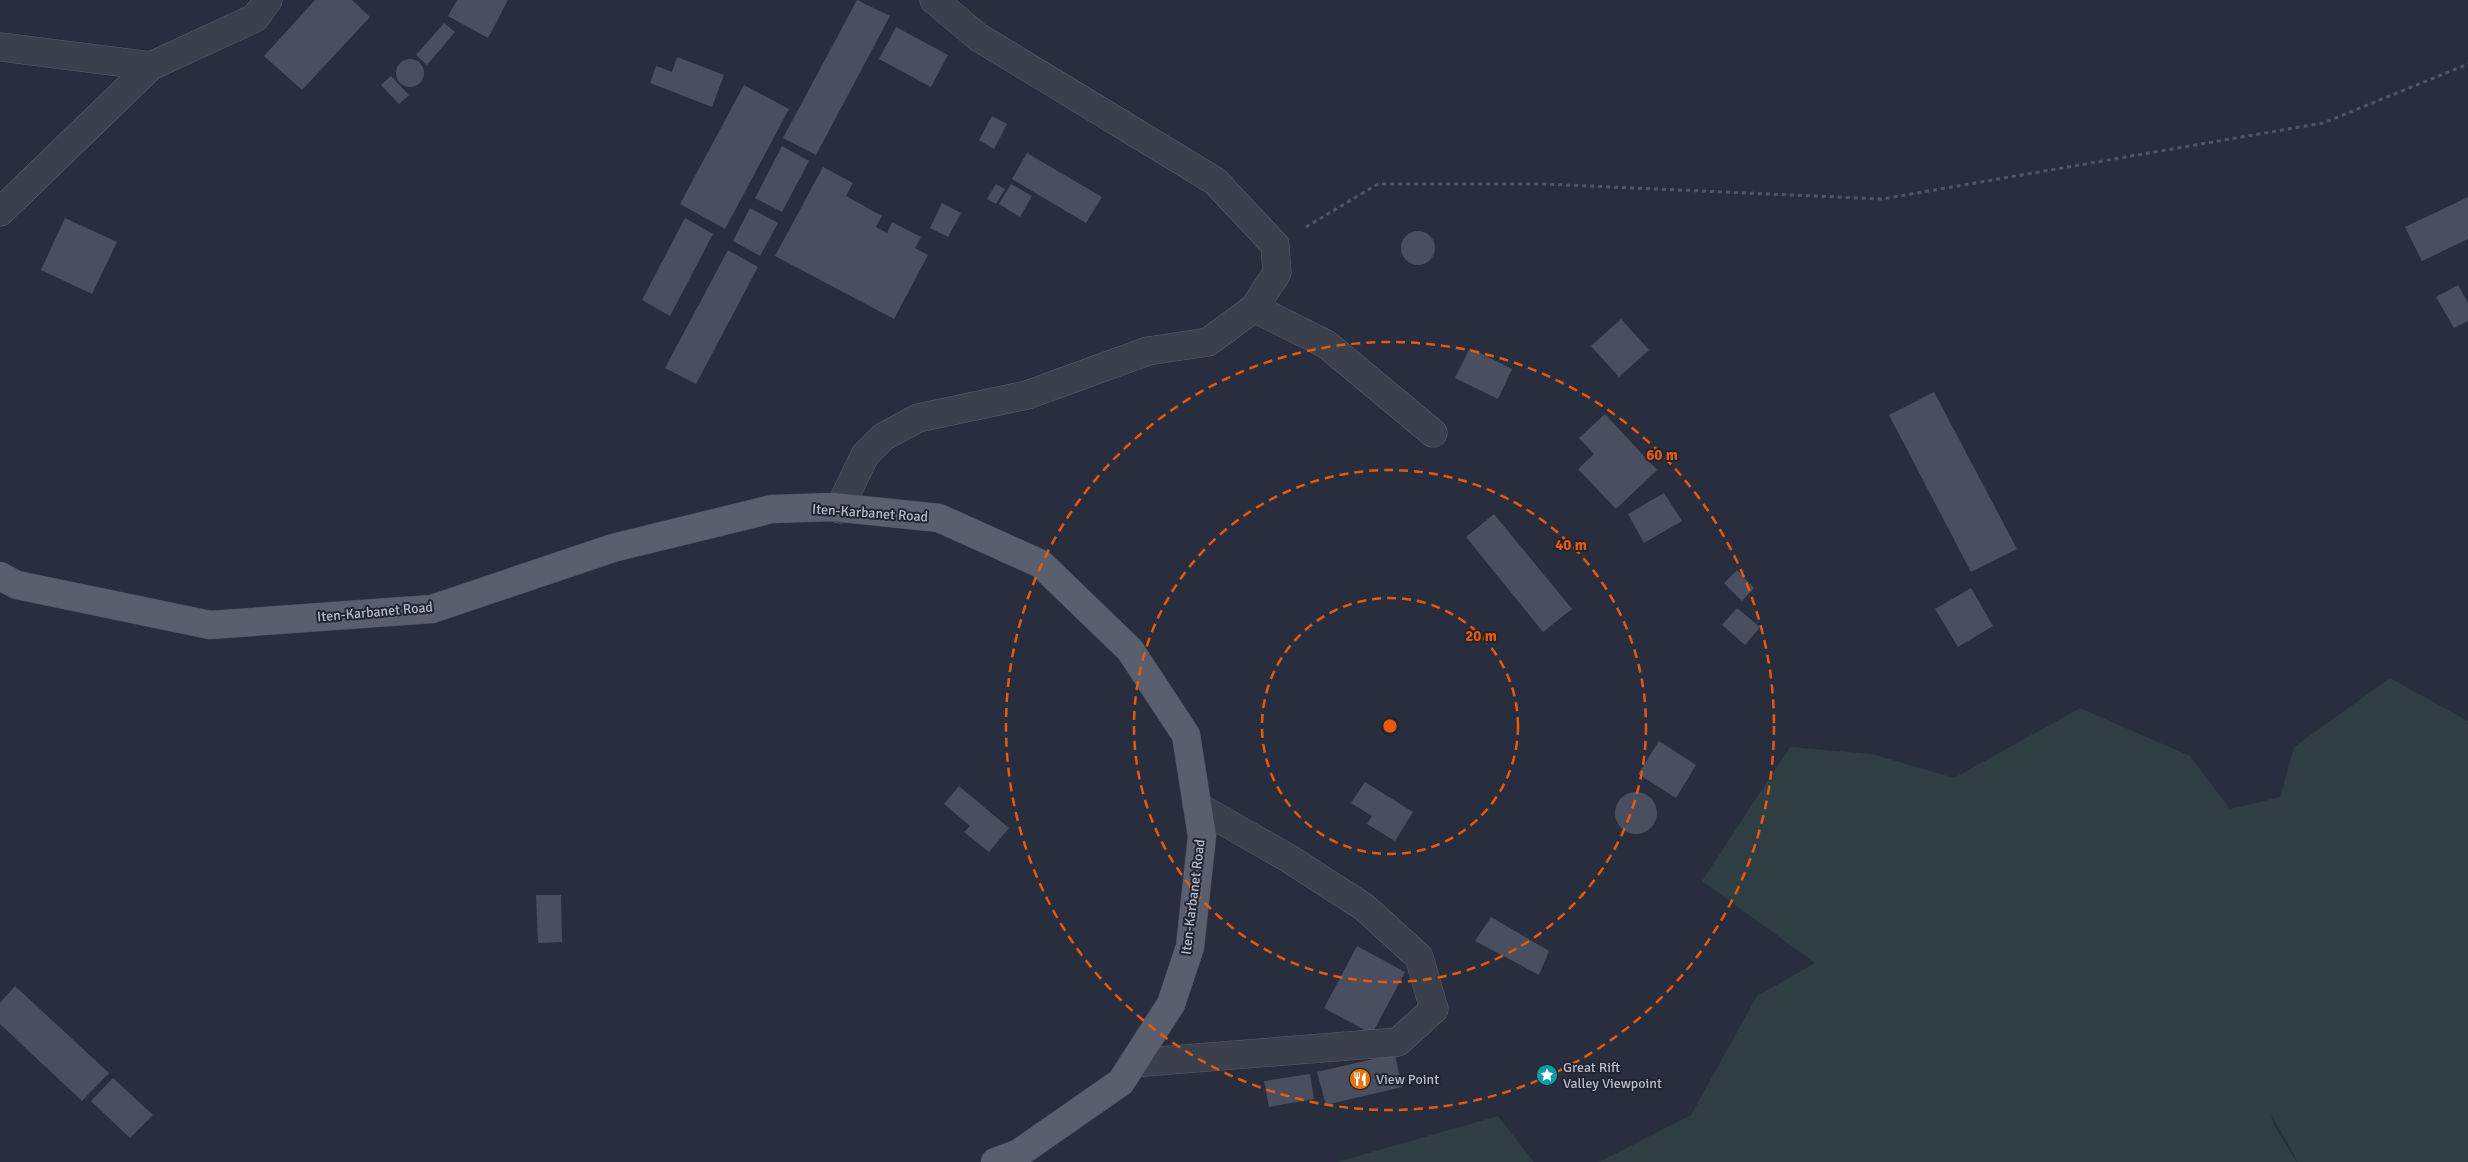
<svg xmlns="http://www.w3.org/2000/svg" width="2468" height="1162" font-family="Signika,sans-serif">
<rect width="100%" height="100%" fill="#282e3d"/>
<!-- green -->
<path fill="#2e3e42" d="M2390,678L2468,721V1162H2298L2271,1114L2275,1127L2297,1162H1599L1691,1115L1757,996L1815,963L1702,881L1790,747L1872,754L1954,778L2080,708L2190,756L2230,809L2280,797L2294,747Z
M1498,1116L1534,1162H1337Z"/>
<!-- building -->
<path fill="#4a4f60" d="M315,0H352L370,17L302,90L264,56Z
M457,0H508L488,38L448,16Z
M857,0L890,16L816,155L783,138Z
M444,23L455,32L427,65L416,55Z
M896,27L948,55L931,87L879,59Z
M677,57L724,75L712,107L650,83L656,66L672,72Z
M396 73a14 14 0 1 1 28 0a14 14 0 1 1-28 0Z
M391,76L409,95L399,104L381,85Z
M744,85L789,109L725,229L680,204Z
M992,116L1007,124L994,149L979,140Z
M782,146L809,161L782,212L755,198Z
M1027,153L1102,197L1086,223L1012,179Z
M823,167L853,183L846,196L882,216L876,227L887,233L892,222L921,237L915,248L928,255L894,319L775,256Z
M996,184L1005,189L996,204L987,199Z
M1011,184L1032,196L1020,217L999,204Z
M2468,197V239L2422,261L2405,227Z
M942,203L961,213L948,237L930,228Z
M750,208L778,223L760,256L733,241Z
M65,218L117,242L92,294L41,270Z
M685,218L713,234L670,316L642,300Z
M1401 248a17 17 0 1 1 34 0a17 17 0 1 1-34 0Z
M728,250L758,267L696,384L665,368Z
M2458,285L2468,303V321L2454,328L2436,297Z
M1621,319L1649,350L1619,377L1591,346Z
M1470,348L1512,369L1498,399L1455,378Z
M1934,392L2017,549L1971,572L1889,415Z
M1605,414L1657,470L1616,509L1578,469L1594,454L1579,438Z
M1664,493L1682,521L1644,543L1628,514Z
M1494,514L1572,609L1543,632L1466,537Z
M1737,570L1754,588L1742,601L1724,583Z
M1971,588L1993,626L1958,647L1935,609Z
M1737,608L1760,627L1745,645L1722,625Z
M1659,741L1696,765L1676,798L1638,774Z
M1365,782L1413,812L1395,841L1367,824L1372,816L1351,803Z
M959,786L1009,828L989,852L964,832L970,826L944,804Z
M1615 813a21 21 0 1 1 42 0a21 21 0 1 1-42 0Z
M536,895H561L562,942L538,943Z
M1491,917L1549,951L1539,975L1475,941Z
M1357,946L1405,972L1372,1034L1324,1008Z
M15,986L109,1073L82,1101L0,1024V1003Z
M1395,1054L1402,1087L1326,1105L1317,1072Z
M1310,1074L1314,1099L1269,1107L1264,1081Z
M113,1078L153,1115L130,1138L91,1101Z"/>
<g fill="none" stroke-linecap="round" stroke-linejoin="round">
<!-- minor casing -->
<g stroke="#5a5e6b" stroke-width="29">
<path id="minor" d="M0,47L151,66
M0,212L151,66L255,18L268,0
M1254,308L1326,344L1433,433
M839,509L865,455L883,437L918,418L1027,395L1148,351L1208,342L1254,308L1277,273L1275,245L1215,181L978,37L934,0
M1133,1063L1398,1042L1434,1009L1419,957L1364,907L1288,858L1197,806"/>
</g>
<!-- major casing -->
<g stroke="#454956" stroke-width="29">
<path id="major" d="M0,576L17,585L210,625L432,609L613,548L772,509L833,507L939,518L1041,564L1130,650L1186,735L1202,836L1190,947L1171,1004L1121,1082L1019,1153L995,1162"/>
</g>
<!-- path -->
<path stroke="#4c5a5f" stroke-width="3" stroke-dasharray="4 4" stroke-linecap="butt" d="M1306,227L1378,184H1543L1882,199L2323,123L2468,64"/>
<!-- minor -->
<use href="#minor" stroke="#3c404d" stroke-width="28"/>
<!-- major -->
<use href="#major" stroke="#5a5f6d" stroke-width="28"/>
</g>
<!-- distance rings -->
<g fill="none" stroke="#e8590c" stroke-width="2.5" stroke-dasharray="9 6">
<circle cx="1390" cy="726" r="128"/>
<circle cx="1390" cy="726" r="256"/>
<circle cx="1390" cy="726" r="384"/>
</g>
<!-- icons -->
<defs>
<g id="sight-disc" transform="scale(1.125)"><circle r="9.5" fill="#0f9aa8" stroke="#212532"/><path d="M0-6L1.8-2.2L6-1.7L2.9 1.2L3.7 5.4L0 3.3L-3.7 5.4L-2.9 1.2L-6-1.7L-1.8-2.2Z" fill="#fff"/></g>
<g id="restaurant-disc" transform="scale(1.125)"><circle r="9.5" fill="#e8710a" stroke="#212532"/><path d="M-5-6h1v4h1v-4h1v4h1v-4h1v5L-1.5 .5V6h-2V.5L-5-1ZM5-6V6H3V1.5H1.5Q1.5-4 5-6Z" fill="#fff"/></g>
</defs>
<g fill-rule="evenodd">
<use href="#sight-disc" x="1547" y="1075"/>
<use href="#restaurant-disc" x="1360" y="1079"/>
</g>
<g text-anchor="middle" dominant-baseline="central" stroke-width="4" stroke-linejoin="round" paint-order="stroke">
<!-- street labels -->
<g font-size="14" fill="#b8bcc8" stroke="#212532">
<text transform="translate(870 513) rotate(4)">Iten-Karbanet Road</text>
<text transform="translate(375 612) rotate(-5)">Iten-Karbanet Road</text>
<text transform="translate(1193 897) rotate(-83)">Iten-Karbanet Road</text>
</g>
<!-- poi labels -->
<g font-size="14" fill="#b8bcc8" stroke="#212532" text-anchor="start">
<text x="1563" y="1067">Great Rift<tspan x="1563" dy="16">Valley Viewpoint</tspan></text>
<text x="1376" y="1079">View Point</text>
</g>
</g>
<circle cx="1390" cy="726" r="8" fill="#e8590c" stroke="#212532" stroke-width="2.5"/>
<g font-size="15" text-anchor="middle" font-weight="bold" fill="#e8590c" stroke="#212532" stroke-width="4" stroke-linejoin="round" paint-order="stroke">
<text x="1662" y="460">60 m</text>
<text x="1571" y="550">40 m</text>
<text x="1481" y="641">20 m</text>
</g>
</svg>
